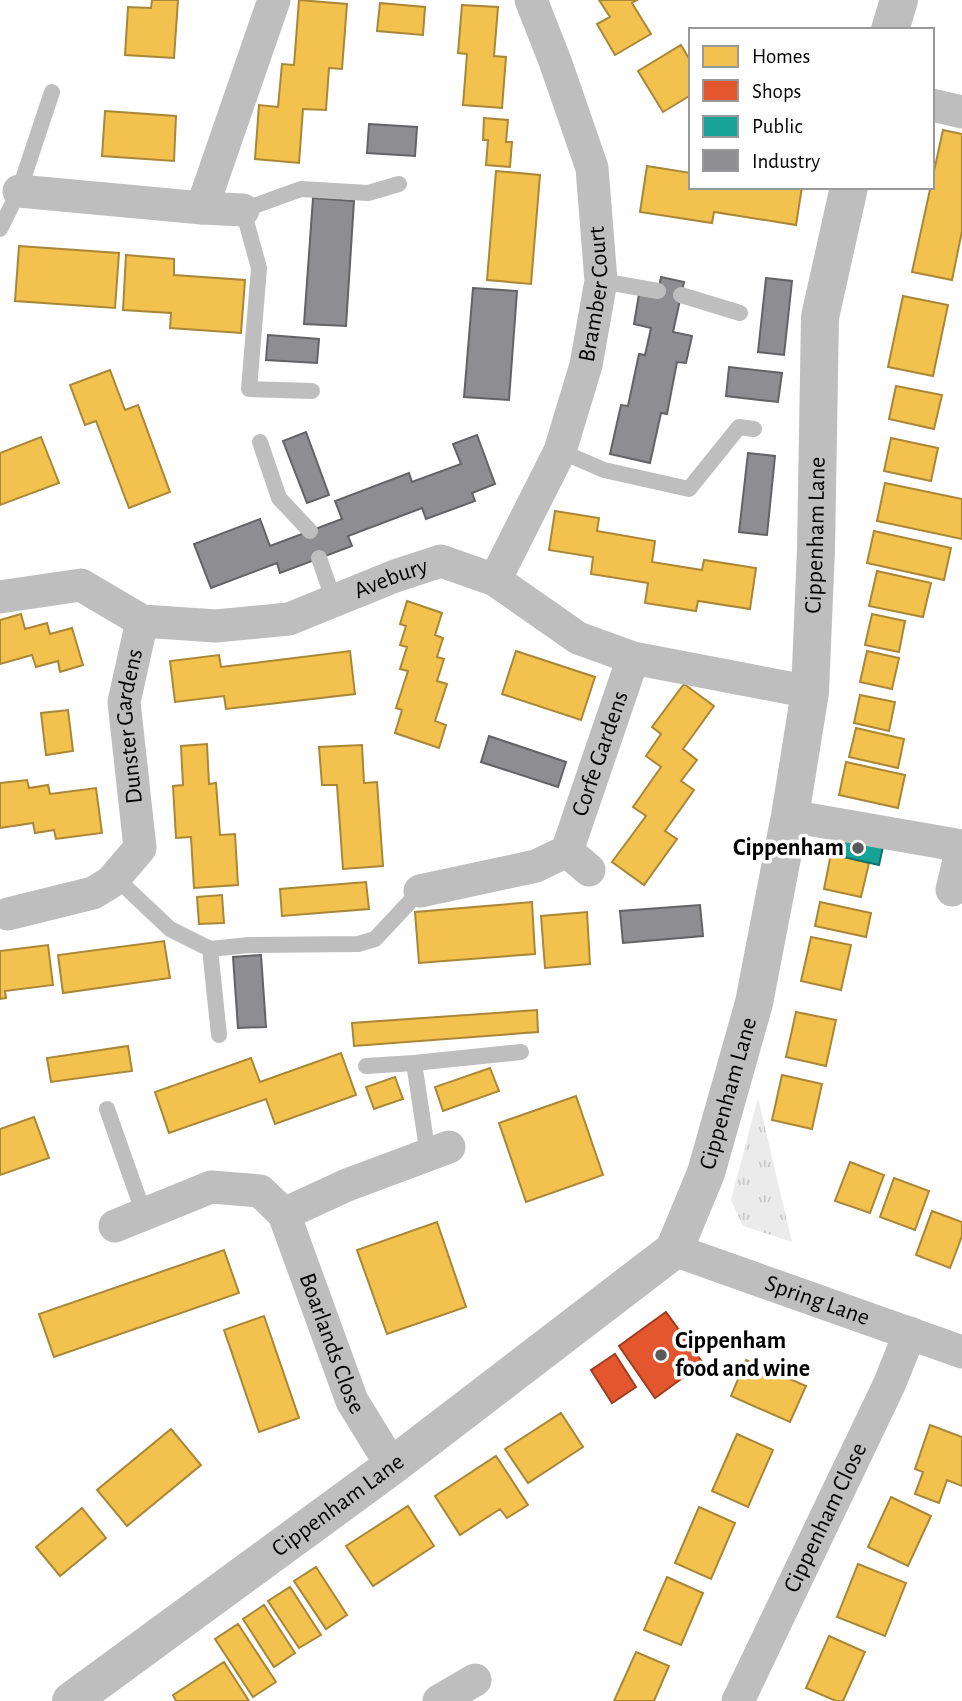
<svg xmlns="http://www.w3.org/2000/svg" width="962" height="1701" font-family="'Alegreya Sans',sans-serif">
<defs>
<pattern id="grass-tufts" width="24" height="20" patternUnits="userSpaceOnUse" patternTransform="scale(1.75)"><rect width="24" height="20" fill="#ebebeb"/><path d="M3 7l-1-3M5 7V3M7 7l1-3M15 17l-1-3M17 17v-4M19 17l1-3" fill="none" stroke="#c8c8c8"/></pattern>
</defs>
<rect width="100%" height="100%" fill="#fff"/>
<!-- grass -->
<path fill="url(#grass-tufts)" d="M758,1098L792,1242L743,1226L731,1200Z"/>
<!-- homes -->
<path fill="#f2c14e" stroke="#a98737" stroke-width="2" d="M152,0H178L174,58L125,55L128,7L151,8Z
M299,0L347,4L342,69L329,68L326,110L303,109L299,163L255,159L259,105L278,107L282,64L294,65Z
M599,0H637L632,3L651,34L615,55L597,24L610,17Z
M380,3L425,7L423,35L377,31Z
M462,5L498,7L494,56L506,57L502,108L463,105L467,54L458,53Z
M681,45L691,62V95L663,112L638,71Z
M105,111L176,116L174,161L102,156Z
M484,118L508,120L506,142H512L510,167L486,165L488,140H483Z
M943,130L962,134V231L952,280L912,272Z
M647,166L691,173V187H802L796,225L714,212L712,223L640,212Z
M496,171L540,175L531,284L487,280Z
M19,246L119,253L115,308L15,301Z
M126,255L174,259V275L245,280L241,333L170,328L171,313L123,310Z
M903,296L948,305L933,376L888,367Z
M110,370L125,410L138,405L170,492L129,508L96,421L85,425L70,385Z
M896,386L942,395L934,429L889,419Z
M41,437L59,483L0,505V453Z
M891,438L938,448L931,481L884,471Z
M885,483L962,499V539L877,521Z
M555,511L599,518L597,531L655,541L652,562L702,570L704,560L756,568L750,609L698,601L696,611L645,603L648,583L591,574L593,557L549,550Z
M874,531L951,548L944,580L867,563Z
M877,571L931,583L923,617L869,606Z
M407,601L442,613L435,635L443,638L437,657L444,659L437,681L447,684L435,721L446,725L439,748L395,733L402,710L396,708L408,671L400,669L407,647L400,645L406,626L400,624Z
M21,614L25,629L47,623L50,634L72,628L83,665L60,672L58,661L36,667L32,655L0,664V620Z
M872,614L905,621L899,652L865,645Z
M350,651L355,694L226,709L224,696L175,702L170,661L219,655L221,667Z
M516,651L595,677L581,720L502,694Z
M867,651L899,658L892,689L860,682Z
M684,684L714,706L683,749L697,760L681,781L694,790L665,831L677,839L644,885L612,862L646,816L633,807L661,767L646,756L661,734L652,727Z
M860,695L895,702L889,731L854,723Z
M68,710L73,751L46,755L41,713Z
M856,728L904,739L898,768L849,757Z
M207,744L209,784L216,783L220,835L235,834L238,885L194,888L191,837L176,838L173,786L183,785L181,746Z
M362,745L364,783L377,782L383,866L343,869L337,785H322L319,747Z
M846,762L905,775L898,808L839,795Z
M27,780L29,788L48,785L50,794L96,788L102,833L56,839L54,830L35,833L33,823L0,828V783Z
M831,854L869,863L861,897L824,889Z
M366,882L369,909L282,916L280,889Z
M222,895L224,923L199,924L197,897Z
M532,902L535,954L419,963L415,912Z
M820,902L871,913L866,937L815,926Z
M587,912L590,964L545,968L541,916Z
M811,937L851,945L841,990L801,981Z
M164,941L170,978L63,993L58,955Z
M48,945L53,985L5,991L6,998L0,999V951Z
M537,1010L538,1032L354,1046L352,1023Z
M796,1012L836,1020L826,1066L786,1057Z
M128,1046L132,1071L51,1082L47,1058Z
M341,1053L356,1095L275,1124L266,1099L169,1133L155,1092L251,1058L260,1082Z
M490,1068L499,1091L443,1111L435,1087Z
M782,1075L822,1084L812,1129L772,1120Z
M395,1077L403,1099L374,1109L366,1087Z
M576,1096L603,1175L526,1202L499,1123Z
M34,1117L49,1158L0,1175V1129Z
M850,1162L884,1175L870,1213L835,1201Z
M894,1178L929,1191L915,1230L880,1217Z
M932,1211L962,1222V1236L950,1268L916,1255Z
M437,1222L466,1307L387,1334L357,1250Z
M224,1250L239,1293L54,1357L39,1314Z
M264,1316L299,1418L259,1432L224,1330Z
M746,1360L806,1386L790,1422L731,1396Z
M561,1413L583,1447L528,1483L505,1449Z
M930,1425L962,1437V1486L947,1480L939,1503L915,1494L923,1472L915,1469Z
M171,1429L201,1465L127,1526L97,1490Z
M737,1434L773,1450L748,1507L712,1491Z
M496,1456L528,1505L507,1518L500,1509L460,1535L435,1496Z
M891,1497L931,1516L908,1566L868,1547Z
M408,1506L434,1546L373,1586L346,1546Z
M699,1507L735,1523L711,1579L675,1563Z
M82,1508L106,1538L60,1576L36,1547Z
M858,1564L906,1583L885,1636L837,1617Z
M316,1567L347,1615L326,1629L294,1581Z
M667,1577L703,1593L681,1645L644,1630Z
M290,1587L321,1635L299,1648L268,1601Z
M264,1605L295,1653L274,1667L243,1619Z
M238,1624L276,1682L253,1697L215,1639Z
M829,1636L865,1652L843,1701H836L806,1688Z
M636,1652L669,1666L654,1701H614Z
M224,1662L249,1701H176L173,1695Z"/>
<!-- shops -->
<path fill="#e4572e" stroke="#a03d20" stroke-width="2" d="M666,1312L703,1363L655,1398L619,1346Z
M615,1354L636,1387L612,1403L591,1370Z"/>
<!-- public -->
<path fill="#17a398" stroke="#10726a" stroke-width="2" d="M836,832L884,842L879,865L831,854Z"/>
<!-- industry -->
<path fill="#8d8d92" stroke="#636366" stroke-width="2" d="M369,124L417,127L415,156L367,153Z
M313,198L354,201L346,326L304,324Z
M661,277L684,282L673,332L692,336L686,363L677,362L667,414L661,413L650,463L610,454L621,405L628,406L639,354L645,355L651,328L634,324L639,294L657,297Z
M766,278L792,281L784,355L758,352Z
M473,288L517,291L509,400L464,397Z
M268,335L319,339L317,363L266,360Z
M729,367L782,373L778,402L726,396Z
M306,432L329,495L307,503L283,441Z
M477,435L495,484L472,493L475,501L426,519L422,508L348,536L352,546L280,573L277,563L211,588L194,544L260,519L270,546L342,519L335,501L409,473L412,482L461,464L453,444Z
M748,453L775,456L767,535L739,532Z
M489,736L566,762L558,787L481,762Z
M700,905L703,936L623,943L620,911Z
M261,955L266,1027L238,1028L233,957Z"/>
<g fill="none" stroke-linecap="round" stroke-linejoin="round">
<!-- service -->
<path stroke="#bebebe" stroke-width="16" d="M0,229L19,191L52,92
M601,281L658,291
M681,295L740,313
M312,391L249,389L259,268L243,210L301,189L368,193L399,184
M260,442L279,498L310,531
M560,451L604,470L689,489L739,427L754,429
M319,558L334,601
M115,877L170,929L210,949L249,945L358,944L375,939L420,891
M210,949L219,1035
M414,1063L428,1155
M366,1066L414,1063L521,1052
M107,1109L144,1214"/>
<!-- minor -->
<g stroke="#bebebe" stroke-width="33">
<path d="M932,105L962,112"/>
<path d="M19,191L202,208L243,210"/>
<path d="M202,208L274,0"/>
<path id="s1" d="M495,580L560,451L586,365L601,281L592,168L555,61L531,0"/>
<path id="s2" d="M0,597L81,585L142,621L216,626L289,619L395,576L441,561L495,580L578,638L633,658L810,692"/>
<path d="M790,816L962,846"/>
<path d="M567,851L589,870"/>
<path d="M952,890L962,847"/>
<path id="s3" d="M420,891L536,866L567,851L633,658"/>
<path id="s4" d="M8,914L93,893L111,882L140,848L124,702L142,621"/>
<path d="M284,1214L347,1185L449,1147"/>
<path id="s5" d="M115,1226L211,1187L260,1191L284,1214L352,1401L392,1466"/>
<path id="s6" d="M674,1250L962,1352"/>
<path d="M439,1701L475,1680"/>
<path id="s7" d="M738,1701L889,1385L910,1333"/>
</g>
<!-- tertiary -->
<g stroke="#bebebe" stroke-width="38">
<path d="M890,30L899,0"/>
<path id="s8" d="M71,1701L392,1466L674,1250L706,1173L754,1003L790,816L810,692L816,549L820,317L849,187"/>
</g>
</g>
<!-- markers -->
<g fill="#595959" stroke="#fff" stroke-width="2.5">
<circle cx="858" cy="848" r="7"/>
<circle cx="661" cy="1355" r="7"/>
</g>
<g text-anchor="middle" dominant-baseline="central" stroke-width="7" stroke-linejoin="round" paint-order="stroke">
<!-- street labels -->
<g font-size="24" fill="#000" stroke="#fff">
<text stroke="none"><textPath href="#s1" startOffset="306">Bramber Court</textPath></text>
<text stroke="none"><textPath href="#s8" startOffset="1486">Cippenham Lane</textPath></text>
<text stroke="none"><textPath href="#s2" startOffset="410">Avebury</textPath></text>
<text stroke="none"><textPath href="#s4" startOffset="276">Dunster Gardens</textPath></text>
<text stroke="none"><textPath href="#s3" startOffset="256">Corfe Gardens</textPath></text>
<text stroke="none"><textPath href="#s8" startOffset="919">Cippenham Lane</textPath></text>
<text stroke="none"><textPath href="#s6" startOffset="152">Spring Lane</textPath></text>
<text stroke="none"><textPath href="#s5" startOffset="324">Boarlands Close</textPath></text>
<text stroke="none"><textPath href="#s8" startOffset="331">Cippenham Lane</textPath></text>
<text stroke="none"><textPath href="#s7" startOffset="203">Cippenham Close</textPath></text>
</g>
<!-- poi labels -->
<g font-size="24" font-weight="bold" fill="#000" stroke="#fff" text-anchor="end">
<text x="844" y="848">Cippenham</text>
<text x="675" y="1341" text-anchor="start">Cippenham<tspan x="675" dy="28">food and wine</tspan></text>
</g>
</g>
<!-- legend -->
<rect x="689" y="28" width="245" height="161" fill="#ffffff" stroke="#999999" stroke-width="2"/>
<rect x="703" y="46" width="35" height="21" fill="#f2c14e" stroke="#999999" stroke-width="2"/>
<text x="752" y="63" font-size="21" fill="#000000">Homes</text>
<rect x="703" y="80" width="35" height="21" fill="#e4572e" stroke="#999999" stroke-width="2"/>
<text x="752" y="98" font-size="21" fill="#000000">Shops</text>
<rect x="703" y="116" width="35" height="21" fill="#17a398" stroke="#999999" stroke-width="2"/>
<text x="752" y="133" font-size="21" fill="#000000">Public</text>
<rect x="703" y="150" width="35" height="21" fill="#8d8d92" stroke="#999999" stroke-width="2"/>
<text x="752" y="168" font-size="21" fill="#000000">Industry</text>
</svg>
